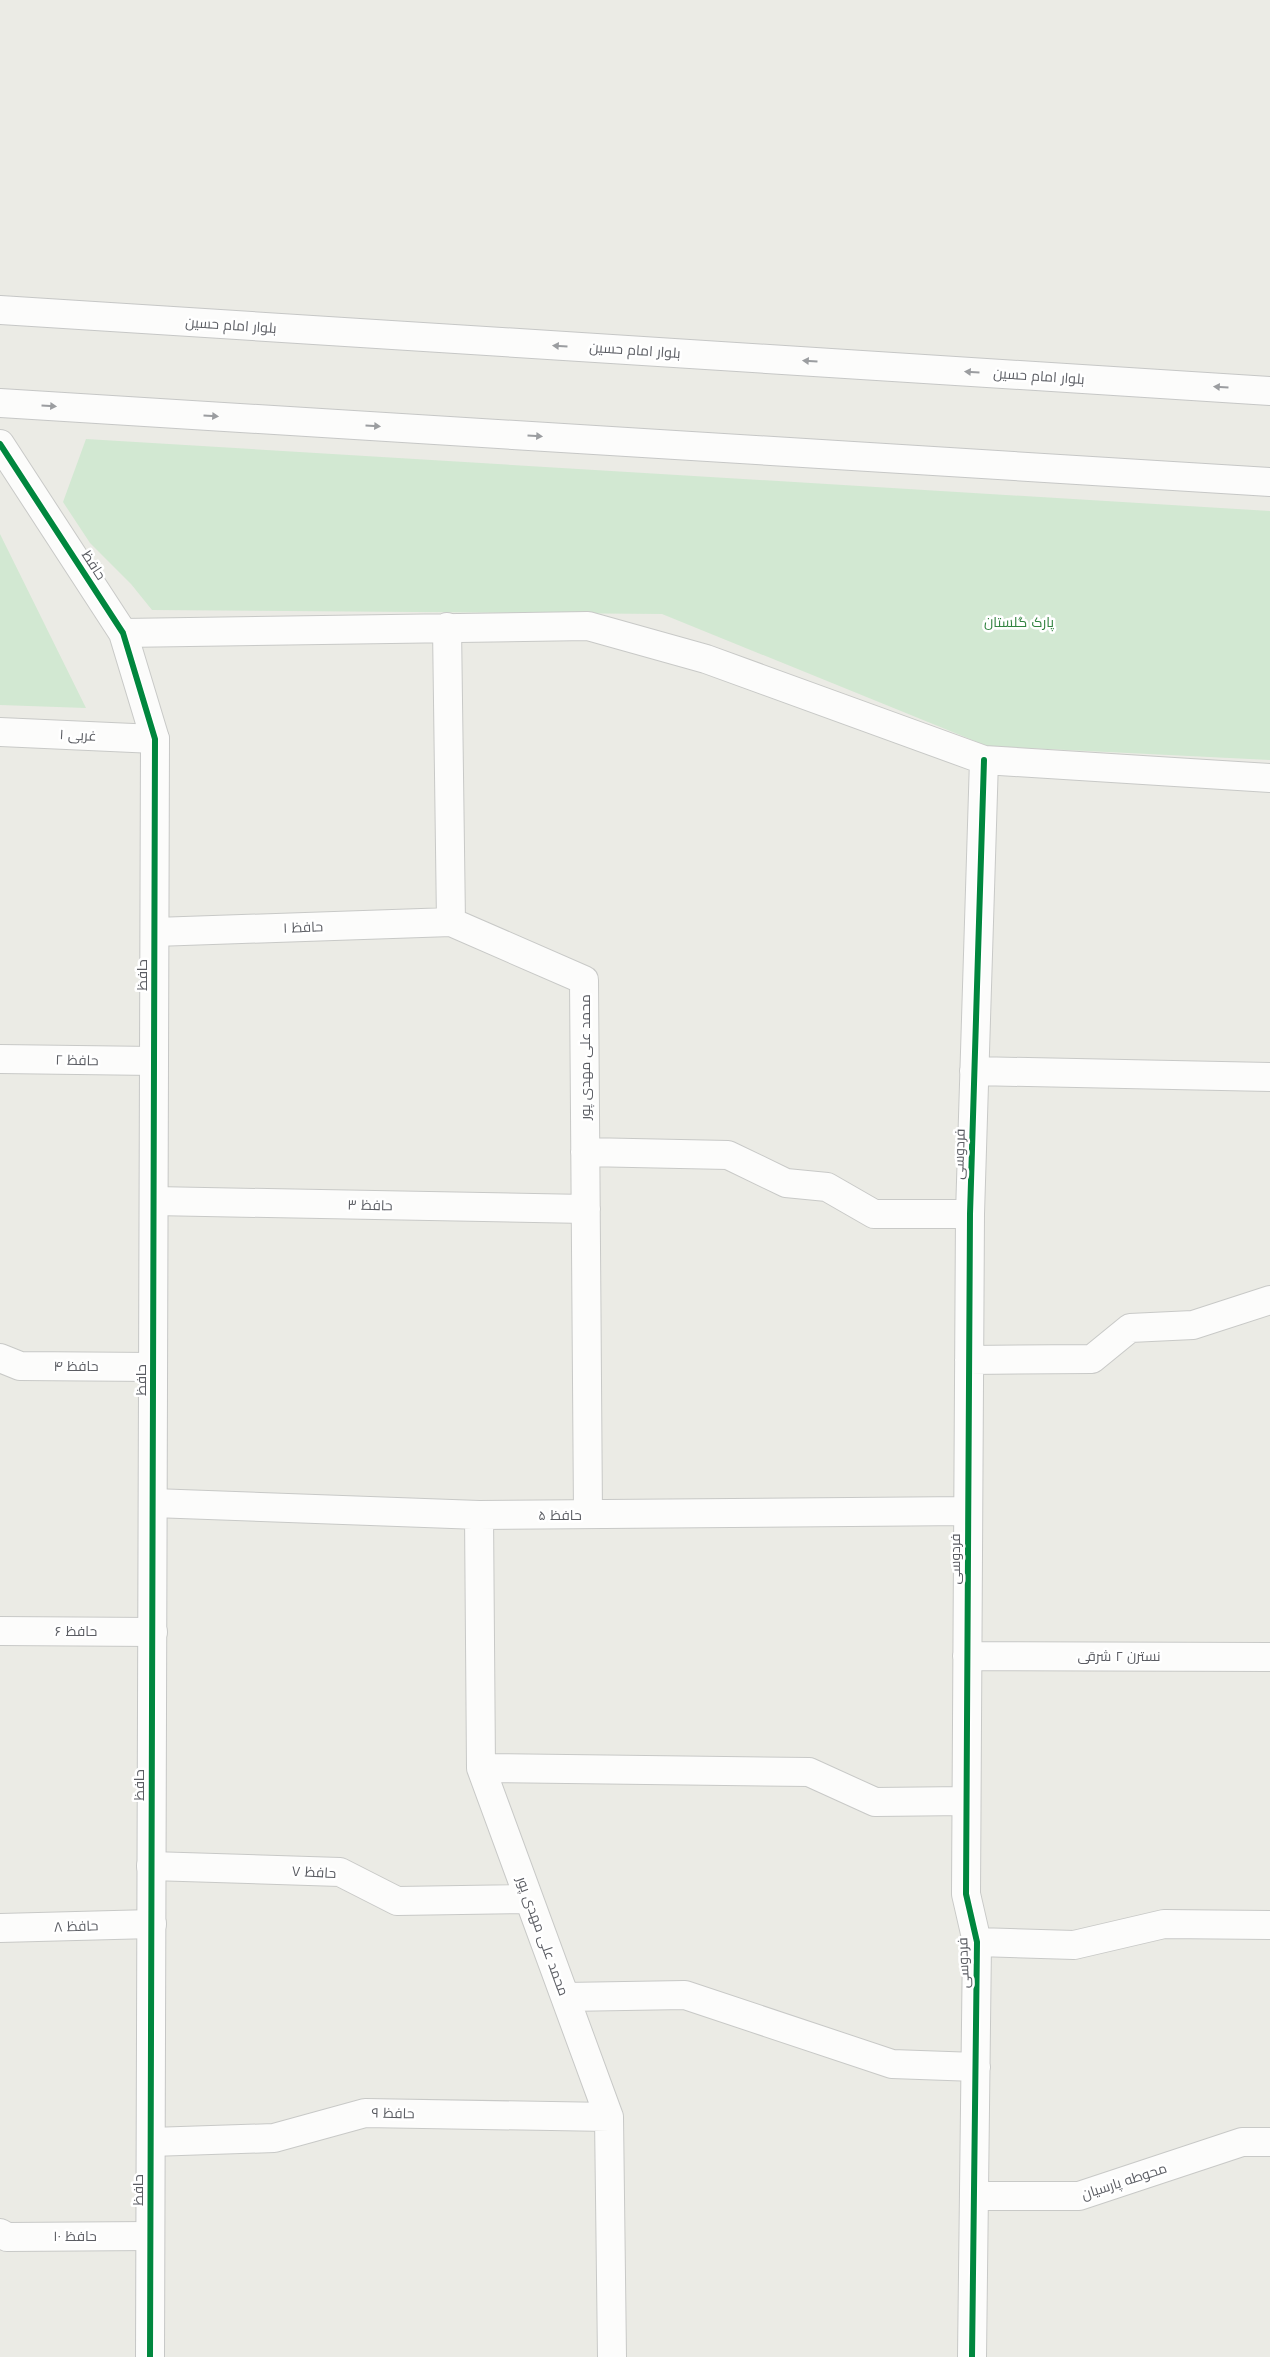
<svg xmlns="http://www.w3.org/2000/svg" width="1270" height="2357" font-family="Jost,Cairo,sans-serif">
<rect width="100%" height="100%" fill="#ebebe5"/>
<!-- green -->
<path fill="#d2e8d2" d="M86,439L1270,511V760L987,746L662,614L152,610L131,584L90,543L63,502Z
M0,534L86,708L0,705Z"/>
<g fill="none" stroke-linecap="round" stroke-linejoin="round">
<!-- street casing -->
<g stroke="#c8c9c7" stroke-width="30">
<path id="street" d="M0,444L123,633L155,739L0,732
M447,627L451,922L584,980L588,1514
M123,633L588,626L706,659L984,760L1270,778
M155,932L451,922
M0,1059L154,1061
M974,1071L1270,1077
M585,1152L728,1155L786,1183L827,1187L874,1214H970
M154,1201L586,1209
M0,1358L20,1366L153,1367
M969,1360L1092,1359L1130,1328L1193,1325L1270,1300
M153,1503L479,1515L968,1511
M479,1515L481,1768L609,2117L612,2357
M0,1631L153,1632
M967,1656L1270,1657
M481,1768L809,1772L875,1802L966,1801
M151,1866L340,1872L397,1901L529,1899
M0,1928L152,1924
M977,1942L1074,1945L1164,1924L1270,1925
M565,1997L685,1995L892,2064L976,2067
M151,2142L274,2138L365,2113L609,2117
M974,2196H1079L1242,2142H1270
M0,2233L7,2237L150,2236
M972,2357L977,1942L966,1894L970,1214L984,760"/>
</g>
<!-- secondary casing -->
<g stroke="#c6c7c6" stroke-width="30">
<path id="secondary" d="M0,310L1270,391
M0,403L1270,482
M150,2357L155,739"/>
</g>
<!-- street -->
<use href="#street" stroke="#fcfcfb" stroke-width="28"/>
<!-- secondary -->
<use href="#secondary" stroke="#fcfcfb" stroke-width="28"/>
<!-- cycleway casing -->
<g stroke="#fff" stroke-width="9">
<path id="cycleway" d="M0,444L123,633L155,739L150,2357
M972,2357L977,1942L966,1894L970,1214L984,760"/>
</g>
<!-- cycleway -->
<use href="#cycleway" stroke="#00873e" stroke-width="6"/>
</g>
<!-- one-way arrows -->
<defs><path id="oneway-solid" d="M-6-.8H1V-3.2L6.5 0L1 3.2V.8H-6Z" transform="scale(1.25)"/></defs>
<g fill="#9b9da0">
<use href="#oneway-solid" transform="translate(560 346) rotate(-176)"/>
<use href="#oneway-solid" transform="translate(810 361) rotate(-176)"/>
<use href="#oneway-solid" transform="translate(972 372) rotate(-176)"/>
<use href="#oneway-solid" transform="translate(1221 387) rotate(-176)"/>
<use href="#oneway-solid" transform="translate(49 406) rotate(4)"/>
<use href="#oneway-solid" transform="translate(211 416) rotate(4)"/>
<use href="#oneway-solid" transform="translate(373 426) rotate(4)"/>
<use href="#oneway-solid" transform="translate(535 436) rotate(4)"/>
</g>
<g text-anchor="middle" dominant-baseline="central" stroke-width="5" stroke-linejoin="round" paint-order="stroke">
<!-- street labels -->
<g font-size="14" fill="#5b5d63" stroke="#fff">
<text transform="translate(231 325) rotate(4)">بلوار امام حسین</text>
<text transform="translate(635 350) rotate(4)">بلوار امام حسین</text>
<text transform="translate(1039 376) rotate(4)">بلوار امام حسین</text>
<text transform="translate(94 565) rotate(57)">حافظ</text>
<text transform="translate(78 735) rotate(3)">۱ غربی</text>
<text transform="translate(303 927) rotate(-2)">حافظ ۱</text>
<text transform="translate(142 975) rotate(-90)">حافظ</text>
<text transform="translate(585 1057) rotate(-90)">محمد علی مهدی پور</text>
<text transform="translate(77 1060) rotate(1)">حافظ ۲</text>
<text transform="translate(959 1154) rotate(-88)">فردوسی</text>
<text transform="translate(370 1205) rotate(1)">حافظ ۳</text>
<text x="76" y="1366">حافظ ۴</text>
<text transform="translate(141 1380) rotate(-90)">حافظ</text>
<text x="560" y="1515">حافظ ۵</text>
<text transform="translate(955 1559) rotate(-90)">فردوسی</text>
<text x="76" y="1631">حافظ ۶</text>
<text x="1119" y="1656">نسترن ۲ شرقی</text>
<text transform="translate(139 1785) rotate(-90)">حافظ</text>
<text transform="translate(314 1872) rotate(3)">حافظ ۷</text>
<text transform="translate(76 1926) rotate(-2)">حافظ ۸</text>
<text transform="translate(543 1936) rotate(70)">محمد علی مهدی پور</text>
<text transform="translate(963 1963) rotate(-92)">فردوسی</text>
<text transform="translate(393 2113) rotate(1)">حافظ ۹</text>
<text transform="translate(1124 2181) rotate(-18)">محوطه پارسیان</text>
<text transform="translate(138 2190) rotate(-90)">حافظ</text>
<text x="75" y="2236">حافظ ۱۰</text>
</g>
<!-- park labels -->
<g font-size="14" fill="#328340" stroke="#fff">
<text x="1019" y="622">پارک گلستان</text>
</g>
</g>
</svg>
